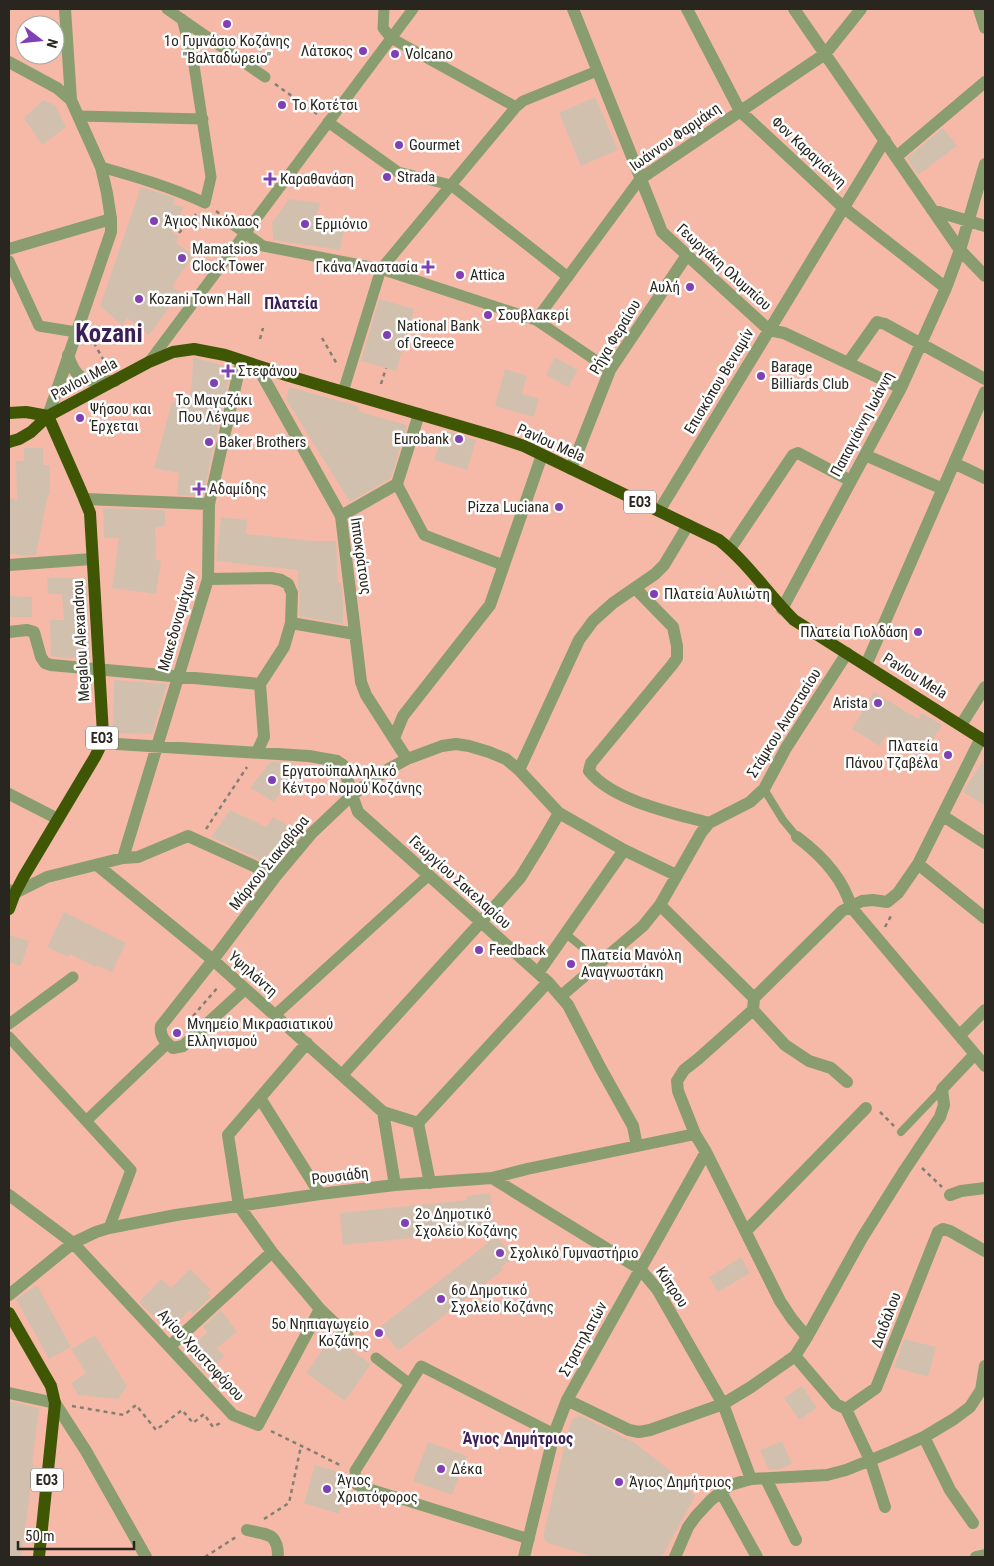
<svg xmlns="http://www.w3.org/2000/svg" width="994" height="1566" font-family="'Roboto Condensed',sans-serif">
<rect width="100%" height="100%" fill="#f2edd6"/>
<!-- green -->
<path fill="#f6b9a8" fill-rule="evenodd" d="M9,9H985V1557H9ZM25,25H55V55H25Z"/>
<!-- building -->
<path fill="#d2c0af" d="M595,97L618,150L581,166L559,113Z
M43,100L55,105L66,127L42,145L24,118Z
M943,128L957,146L918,175L907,158Z
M141,187L175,198L173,204L183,207L173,234L179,236L176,243L193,255L172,287L181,292L149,335L127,318L123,326L100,306Z
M289,199L320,203L316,222L345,225L340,250L273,240L272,223Z
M379,299L414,309L396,371L361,361Z
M193,357L231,368L203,496L177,495L179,473L154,468L172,402L188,406L192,384Z
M555,357L578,370L568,387L546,375Z
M505,369L527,376L522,394L539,398L534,417L495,406Z
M289,387L357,406L361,412L407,425L391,478L350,502L286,399Z
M444,430L476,440L467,470L434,460Z
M24,448H43V465H50V495H48L36,555L25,556L9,553V498L17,500L16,461H24Z
M103,508L165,510V526L155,527L156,560L161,561L156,594L112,588L119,538H104Z
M221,517L247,520L246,534L313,541H336L338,583H341L343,603V624L299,616L300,593L298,588V570L216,561Z
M47,578H86L90,657L66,658L51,656L50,620H64L62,594H48Z
M9,596L32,597V617H9Z
M114,680L167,684L152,734L113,733Z
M874,692L918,719L922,713L942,725L921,757L886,735L880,746L852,729Z
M985,757V805L963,792Z
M270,762L293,763V773L274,802L250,788Z
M230,810L266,827L273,817L300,832L274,866L211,837Z
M64,912L126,943L112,972L97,965L96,967L70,954L68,957L47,947Z
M9,935L29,941L21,966L9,962Z
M490,1193L494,1234L471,1236L470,1232L343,1245L340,1213L467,1200V1196Z
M497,1236L514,1258L501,1267L503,1270L398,1351L380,1327Z
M741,1257L750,1273L718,1292L709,1277Z
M190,1269L211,1289L207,1293L211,1297L193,1314L190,1310L170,1332L139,1302L161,1279L171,1288Z
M37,1285L71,1347L49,1359L16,1299Z
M221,1310L237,1332L217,1348L224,1356L206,1374L191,1358L197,1353L191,1347L207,1332L203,1327Z
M95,1335L127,1386L118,1399L78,1395L71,1383L86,1373L71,1349Z
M332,1336L371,1364L345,1401L306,1373Z
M904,1339L936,1347L928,1377L894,1367Z
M802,1386L817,1408L799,1420L784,1398Z
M9,1401L39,1408L32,1464H34L21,1557H9Z
M579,1415L635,1443L668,1469L695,1496L664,1553L660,1557H593L548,1543L543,1537L563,1452L572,1420Z
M782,1441L792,1464L780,1469L769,1470L760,1450Z
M428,1442L467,1456L452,1495L413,1481Z
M315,1465L348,1475L349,1480L339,1514L304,1503Z"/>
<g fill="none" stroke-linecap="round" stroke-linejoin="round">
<!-- path -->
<path stroke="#838071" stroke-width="2.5" stroke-dasharray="4 4" stroke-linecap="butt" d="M275,84L317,114
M216,211L225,218
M179,233L196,214
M90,336L108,368
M322,338L337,364
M260,339L263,328
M381,384L386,368
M206,829L247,767
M885,927L891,916
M193,1016L219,986
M880,1112L894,1126
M922,1168L942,1187
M357,1344L367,1351
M72,1406L124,1415L136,1405L156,1430L182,1410L193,1423L204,1414L213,1427L222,1422
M271,1431L342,1466
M264,1519L289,1503L301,1446
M205,1557L236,1537"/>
<!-- service -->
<path stroke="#899d6e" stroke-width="8" d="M764,789L783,820L797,837
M565,933L601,963
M901,1132L942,1089"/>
<!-- pedestrian -->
<path stroke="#899d6e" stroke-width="11" d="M167,9L265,77
M384,9L383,28L391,38L516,107
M79,116L203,119
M328,122L398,172L451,185L568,277
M101,167C136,177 171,187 205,203L211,177L193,59L182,19
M234,225L263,246L381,269L536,320L610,370
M9,261L39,326L76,332
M536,320L640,179
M149,362L413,9
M343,392L381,269L516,107L523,101L597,71
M397,484L424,535L503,565
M275,1015L429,875
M9,1024L73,977
M9,1037L131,1170L109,1228
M86,1121L167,1044
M376,1358L410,1384
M529,1539L357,1485L355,1471L421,1366L554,1434"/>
<!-- minor -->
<path stroke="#899d6e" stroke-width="12" d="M687,9L740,111L844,208L946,288
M794,9L960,250L985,276
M979,9L985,28
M896,157L985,82
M640,179L825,54L861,9
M932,210L985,226
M9,249L111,219
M687,255L769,330L784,333L901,388
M848,363L877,322L885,324L985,379
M257,366L341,516L361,682L366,695L407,759
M865,455L943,489
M954,463L985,478
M85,499L209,504
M659,511L885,140
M341,516L397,484L419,414
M730,549L793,455L798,453L851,481
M9,565L92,559
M208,579L271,578L281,580L288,584L292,593L291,623L284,647L260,684L264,737L257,752
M635,588L673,627L677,646V658L672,665L591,763L589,771C613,801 673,813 709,823
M782,609L901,388L946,288L960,250L985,164
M291,623L355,634
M9,632L27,630L34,632L41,657L45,663L51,665L260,684
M866,665L985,392
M961,725L985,687
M394,738L403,716L490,605L542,455
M101,743L309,756L337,761L343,765L352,795L358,812L548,982L568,1005L600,1067L633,1126L637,1146
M519,770L579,640L593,621L613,603L655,574L664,565L688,525
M9,794L58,819
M943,816L985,843
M797,837C821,855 843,877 851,907L985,1066
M123,858L208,579L209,504L241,361
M918,864L985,918
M97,865L213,960L383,1112L418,1123L430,1183
M9,890L15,893L47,877L123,858L138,857L188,836L276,876
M660,905L754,998
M538,973L624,850
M245,989L183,1046L173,1048C166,1043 159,1036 161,1026L213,960L276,876L312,833L352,795L387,770L407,759L442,746L456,744L469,746L489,752L506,759L519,770L559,813L624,850L676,875
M561,996L643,926L660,905L701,833L709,823L750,802L764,789L786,748L847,653
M753,1010L785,1045L809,1061L831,1068L847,1082
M960,1035L985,1010
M307,1043L228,1135L239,1206L272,1252L320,1309L348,1336
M342,1075L481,922L520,878L541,844L559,813
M260,1098L320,1194
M383,1112L395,1185
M418,1123L548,982
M492,1178L640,1269L657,1289L723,1404L751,1479
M9,1195L73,1243L233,1415L258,1425L320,1309
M950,1195L961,1191L985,1188
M746,1231L866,1108
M9,1295L73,1243L96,1232L109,1228L176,1215L320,1194L395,1185L492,1178L527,1169L695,1134
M807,1337L792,1319L780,1301L706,1152L695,1134L678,1091L677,1081L684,1070L698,1059L753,1010L754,998L842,911L862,901L873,900L887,902L898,893L918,864L981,738
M170,1346L272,1252
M795,1356L836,1404L846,1409L876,1388L938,1232L943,1229L950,1231L985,1251
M9,1393L55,1403L86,1451L146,1557
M567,1400L629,1430L639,1432L650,1430L723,1404L751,1387L795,1356L807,1337L862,1238L904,1171L940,1117L944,1105L942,1089L975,1054
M846,1409L870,1460L885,1507
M924,1437L950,1490L973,1523
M766,1479L796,1540
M721,1492L757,1557
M247,1530C267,1535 278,1532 278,1557
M524,1557L554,1434L567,1400L706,1152
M675,1557L688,1527L696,1516L711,1500L730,1485L751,1479L827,1475L846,1470L893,1451L924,1437L954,1419L970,1407L981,1390L985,1366
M976,1557L985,1555"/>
<!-- tertiary -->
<path stroke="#899d6e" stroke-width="12" d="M9,62L57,88L71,100
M68,355C77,384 87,381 115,381
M48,416L111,232V219L107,193L101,167L71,100L65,9
M571,469L610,370L687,255L662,232L573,9"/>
<!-- primary -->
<path stroke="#3f5704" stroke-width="12" d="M9,413L26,412L48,416
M9,442L19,439L31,432L48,416L149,362L173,352L194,349L225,355L289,376L497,437L524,446L719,540C748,563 768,594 794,620L985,741
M9,909L15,893L24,876L95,757L99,749L103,734L90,513L81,491L48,416
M9,1313L51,1386L55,1403L39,1557"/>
</g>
<!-- markers -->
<g fill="#8040b5" stroke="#fff" stroke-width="2">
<circle cx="227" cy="24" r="5"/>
<circle cx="363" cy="51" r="5"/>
<circle cx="395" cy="54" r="5"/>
<circle cx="282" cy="105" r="5"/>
<circle cx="399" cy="145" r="5"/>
<circle cx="387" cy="177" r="5"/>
<path d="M267.5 171.5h5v5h5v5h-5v5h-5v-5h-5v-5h5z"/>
<circle cx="154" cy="221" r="5"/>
<circle cx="305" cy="224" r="5"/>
<circle cx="182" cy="258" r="5"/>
<path d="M425.5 259.5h5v5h5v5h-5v5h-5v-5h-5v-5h5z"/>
<circle cx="460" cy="275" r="5"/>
<circle cx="690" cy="287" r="5"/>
<circle cx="139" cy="299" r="5"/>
<circle cx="488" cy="315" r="5"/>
<circle cx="387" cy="335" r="5"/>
<path d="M225.5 363.5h5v5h5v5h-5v5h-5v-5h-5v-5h5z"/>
<circle cx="761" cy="376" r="5"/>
<circle cx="214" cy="383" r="5"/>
<circle cx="80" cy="418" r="5"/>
<circle cx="459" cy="439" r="5"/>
<circle cx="209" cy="442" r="5"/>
<path d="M196.5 481.5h5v5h5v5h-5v5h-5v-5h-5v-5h5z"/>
<circle cx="559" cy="507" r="5"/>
<circle cx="654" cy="594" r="5"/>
<circle cx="918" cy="632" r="5"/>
<circle cx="878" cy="703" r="5"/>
<circle cx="948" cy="755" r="5"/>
<circle cx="272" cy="780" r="5"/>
<circle cx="479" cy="950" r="5"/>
<circle cx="571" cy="964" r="5"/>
<circle cx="177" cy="1033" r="5"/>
<circle cx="405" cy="1223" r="5"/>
<circle cx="500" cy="1253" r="5"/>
<circle cx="441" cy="1299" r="5"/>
<circle cx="379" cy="1333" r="5"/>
<circle cx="441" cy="1469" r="5"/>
<circle cx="619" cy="1482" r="5"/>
<circle cx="327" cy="1489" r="5"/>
</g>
<g text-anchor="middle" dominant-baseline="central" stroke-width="5" stroke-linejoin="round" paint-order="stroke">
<!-- shield labels -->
<g fill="#fff" stroke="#686762" stroke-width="1">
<rect x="624" y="490.5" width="32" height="23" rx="4"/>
<rect x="86" y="726.5" width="32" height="23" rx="4"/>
<rect x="31" y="1468.5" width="32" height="23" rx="4"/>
</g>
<g font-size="14" font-weight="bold" fill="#28261e">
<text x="640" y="502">ΕΟ3</text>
<text x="102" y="738">ΕΟ3</text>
<text x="47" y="1480">ΕΟ3</text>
</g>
<!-- poi labels -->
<g font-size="15" fill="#28261e" stroke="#fff" text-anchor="start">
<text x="227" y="41" text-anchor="middle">1ο Γυμνάσιο Κοζάνης<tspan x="227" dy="17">"Βαλταδώρειο"</tspan></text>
<text x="353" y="51" text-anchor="end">Λάτσκος</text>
<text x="405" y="54">Volcano</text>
<text x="292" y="105">Το Κοτέτσι</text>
<text x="409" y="145">Gourmet</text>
<text x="397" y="177">Strada</text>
<text x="280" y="179">Καραθανάση</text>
<text x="164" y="221">Άγιος Νικόλαος</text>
<text x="315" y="224">Ερμιόνιο</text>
<text x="192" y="249">Mamatsios<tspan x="192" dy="17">Clock Tower</tspan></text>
<text x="418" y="267" text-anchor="end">Γκάνα Αναστασία</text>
<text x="470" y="275">Attica</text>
<text x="680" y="287" text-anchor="end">Αυλή</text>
<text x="149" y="299">Kozani Town Hall</text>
<text x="498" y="315">Σουβλακερί</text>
<text x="397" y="326">National Bank<tspan x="397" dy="17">of Greece</tspan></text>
<text x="771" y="367">Barage<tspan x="771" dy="17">Billiards Club</tspan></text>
<text x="238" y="371">Στεφάνου</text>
<text x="214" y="400" text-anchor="middle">Το Μαγαζάκι<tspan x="214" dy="17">Που Λέγαμε</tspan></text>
<text x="90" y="409">Ψήσου και<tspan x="90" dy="17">Έρχεται</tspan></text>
<text x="449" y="439" text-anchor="end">Eurobank</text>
<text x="219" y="442">Baker Brothers</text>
<text x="209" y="489">Αδαμίδης</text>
<text x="549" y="507" text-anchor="end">Pizza Luciana</text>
<text x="664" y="594">Πλατεία Αυλιώτη</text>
<text x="908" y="632" text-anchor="end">Πλατεία Γιολδάση</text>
<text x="868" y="703" text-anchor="end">Arista</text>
<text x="938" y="746" text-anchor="end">Πλατεία<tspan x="938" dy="17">Πάνου Τζαβέλα</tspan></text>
<text x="282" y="771">Εργατοϋπαλληλικό<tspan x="282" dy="17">Κέντρο Νομού Κοζάνης</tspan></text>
<text x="489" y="950">Feedback</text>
<text x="581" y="955">Πλατεία Μανόλη<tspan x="581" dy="17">Αναγνωστάκη</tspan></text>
<text x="187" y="1024">Μνημείο Μικρασιατικού<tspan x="187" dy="17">Ελληνισμού</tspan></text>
<text x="415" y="1214">2ο Δημοτικό<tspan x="415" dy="17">Σχολείο Κοζάνης</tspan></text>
<text x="510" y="1253">Σχολικό Γυμναστήριο</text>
<text x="451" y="1290">6ο Δημοτικό<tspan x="451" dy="17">Σχολείο Κοζάνης</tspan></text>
<text x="369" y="1324" text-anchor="end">5ο Νηπιαγωγείο<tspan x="369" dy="17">Κοζάνης</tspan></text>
<text x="451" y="1469">Δέκα</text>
<text x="337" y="1480">Άγιος<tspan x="337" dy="17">Χριστόφορος</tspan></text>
<text x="629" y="1482">Άγιος Δημήτριος</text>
</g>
<!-- street labels -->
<g font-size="15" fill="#28261e" stroke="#fff">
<text transform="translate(675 137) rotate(-35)">Ιωάννου Φαρμάκη</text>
<text transform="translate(809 152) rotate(43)">Φον Καραγιάννη</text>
<text transform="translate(724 267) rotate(42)">Γεωργάκη Ολυμπίου</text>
<text transform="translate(615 337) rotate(-59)">Ρήγα Φεραίου</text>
<text transform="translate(84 379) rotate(-28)">Pavlou Mela</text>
<text transform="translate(719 381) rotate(-59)">Επισκόπου Βενιαμίν</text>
<text transform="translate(862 424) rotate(-62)">Παπαγιάννη Ιωάννη</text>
<text transform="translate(551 443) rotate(24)">Pavlou Mela</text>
<text transform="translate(361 556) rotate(82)">Ιπποκράτους</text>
<text transform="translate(177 622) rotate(-74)">Μακεδονομάχων</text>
<text transform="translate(81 641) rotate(-93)">Megalou Alexandrou</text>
<text transform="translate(915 676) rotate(32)">Pavlou Mela</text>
<text transform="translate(784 723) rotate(-58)">Στάμκου Αναστασίου</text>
<text transform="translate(269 863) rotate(-51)">Μάρκου Σιακαβάρα</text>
<text transform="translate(460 882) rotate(42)">Γεωργίου Σακελαρίου</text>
<text transform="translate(253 974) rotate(42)">Υψηλάντη</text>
<text transform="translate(340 1176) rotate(-7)">Ρουσιάδη</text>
<text transform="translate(672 1287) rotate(56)">Κύπρου</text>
<text transform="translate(886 1320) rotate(-69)">Δαιδάλου</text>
<text transform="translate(583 1339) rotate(-61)">Στρατηλατών</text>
<text transform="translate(201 1355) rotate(47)">Αγίου Χριστοφόρου</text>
</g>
<!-- neighbourhood labels -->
<g font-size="16" font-weight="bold" fill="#3d1f58" stroke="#fff">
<text x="291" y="303">Πλατεία</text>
<text x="518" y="1438">Άγιος Δημήτριος</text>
</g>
<!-- town labels -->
<g font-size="25" font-weight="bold" fill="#3d1f58" stroke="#fff">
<text x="109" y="333">Kozani</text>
</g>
</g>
<!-- border -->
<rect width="994" height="1566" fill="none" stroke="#28261e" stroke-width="20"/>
<!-- north arrow -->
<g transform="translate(40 40) rotate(106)"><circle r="24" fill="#ffffff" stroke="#a9a8a5"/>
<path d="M0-4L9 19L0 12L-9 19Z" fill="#8040b5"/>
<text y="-8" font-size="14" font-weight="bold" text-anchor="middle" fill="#28261e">N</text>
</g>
<!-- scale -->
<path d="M18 1541v8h116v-8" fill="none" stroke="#28261e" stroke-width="2.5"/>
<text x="25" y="1541" font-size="15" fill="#28261e" stroke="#ffffff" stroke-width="4" paint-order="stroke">50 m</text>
</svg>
